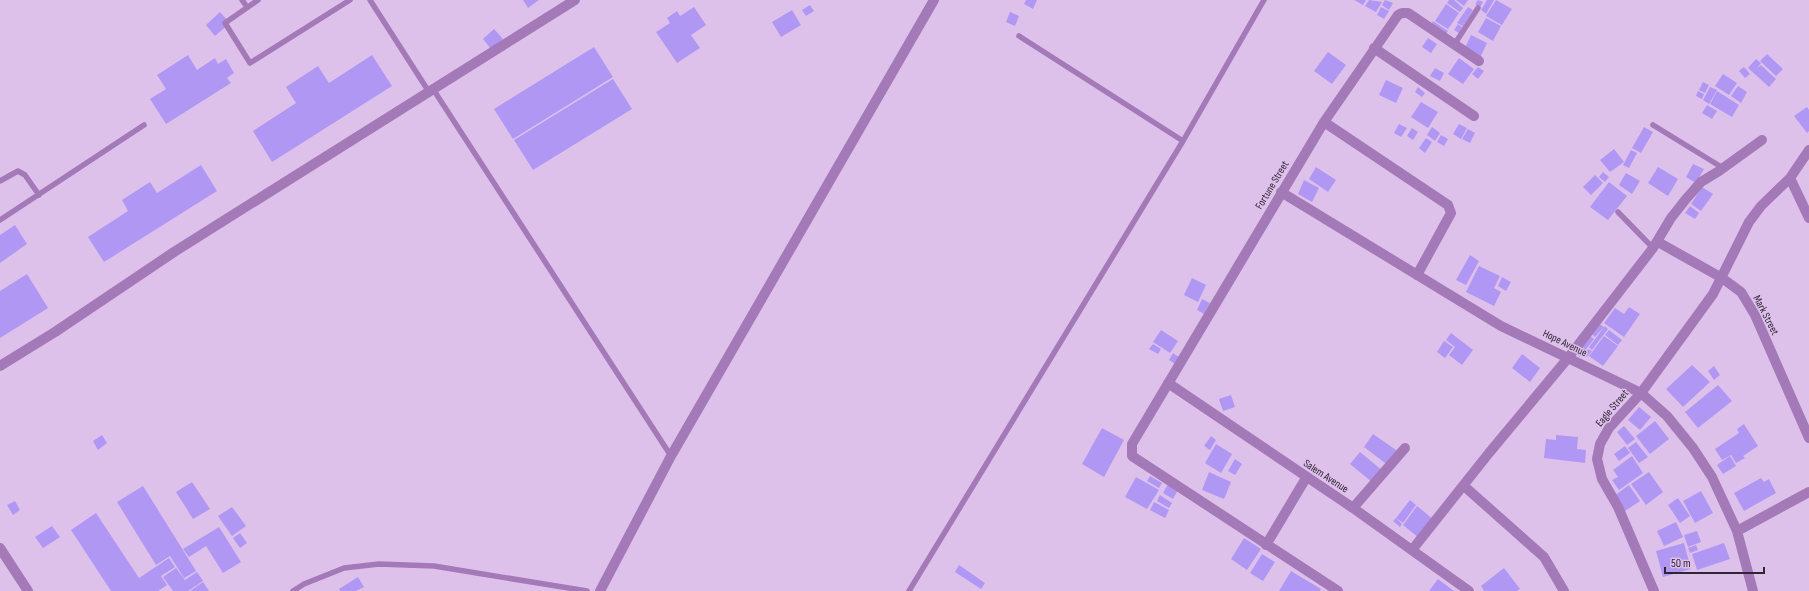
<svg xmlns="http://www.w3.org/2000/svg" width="1809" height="591" font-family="'Sofia Sans Condensed',sans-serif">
<rect width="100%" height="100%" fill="#dec1eb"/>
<!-- building -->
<path fill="#b097f4" d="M523,0H539L528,8Z
M1026,0H1037L1033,9L1024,4Z
M1354,0H1366L1363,5Z
M1369,0L1382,2L1376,12L1365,6Z
M1385,0L1393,3L1389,10L1382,5Z
M1449,0H1454L1463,8L1460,12L1447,3Z
M1456,0H1468L1464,6Z
M1478,0L1483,2L1480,7L1475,4Z
M1487,0H1494L1486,14L1481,10Z
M1496,0L1512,9L1502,25L1486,16Z
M1446,4L1459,13L1448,29L1435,21Z
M810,5L814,11L806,16L802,10Z
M694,7L706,25L691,35L700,48L677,63L656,32L670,23L667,18L677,11L680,16Z
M1381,7L1389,11L1384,19L1377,15Z
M1468,7L1473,10L1463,26L1457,23Z
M792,10L801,25L781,37L772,22Z
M220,12L230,23L215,36L206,25Z
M1010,12L1019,16L1015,26L1006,22Z
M1486,18L1501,26L1493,41L1478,32Z
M1433,21L1448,31L1444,37L1430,27Z
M1458,24L1462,27L1459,33L1454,30Z
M494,29L503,39L491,49L483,39Z
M1471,35L1487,43L1480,58L1464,50Z
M1428,38L1437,44L1431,53L1422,47Z
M594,47L613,77L513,139L494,109Z
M1328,52L1346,65L1332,84L1314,71Z
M1767,54L1783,69L1776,76L1760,61Z
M188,55L197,70L215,58L218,64L226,59L234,73L227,78L231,83L166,124L150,99L166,89L157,75Z
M372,55L392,86L272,162L253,131L296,103L286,87L318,66L329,83Z
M1459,58L1474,69L1463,84L1448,74Z
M1756,59L1761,63L1757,68L1761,65L1776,79L1769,87L1748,68Z
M1478,67L1484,71L1478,79L1472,74Z
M1744,67L1750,74L1745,78L1739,71Z
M1435,68L1444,73L1440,81L1430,76Z
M1723,74L1737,83L1729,95L1715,86Z
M613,79L632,109L533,170L514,140Z
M1386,80L1403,88L1396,103L1379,95Z
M1703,82L1709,85L1705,93L1699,90Z
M1738,86L1747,92L1741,103L1731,96Z
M1418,87L1425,93L1422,97L1415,92Z
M1710,87L1717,90L1709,104L1703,100Z
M1698,91L1704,94L1702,99L1696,96Z
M1717,91L1739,105L1732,117L1710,104Z
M1421,102L1438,112L1428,128L1411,117Z
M1707,105L1717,111L1712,119L1702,113Z
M1807,107L1809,110V131L1807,133L1794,116Z
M1399,124L1407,128L1401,137L1394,133Z
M1459,124L1467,128L1461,139L1453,134Z
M1432,127L1440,133L1435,141L1427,135Z
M1644,127L1653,132L1641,153L1632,148Z
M1412,128L1418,132L1413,140L1407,136Z
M1468,129L1475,133L1470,143L1462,139Z
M1441,135L1448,139L1444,146L1437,142Z
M1426,138L1432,142L1425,153L1419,148Z
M1614,149L1624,162L1610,172L1600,160Z
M1631,150L1637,153L1629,168L1623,165Z
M1693,164L1704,169L1696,183L1686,177Z
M201,165L217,191L104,262L88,237L128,211L122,200L150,182L157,193Z
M1316,167L1336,180L1328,192L1309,179Z
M1658,167L1678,179L1668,196L1648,183Z
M1603,172L1609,177L1605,182L1599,177Z
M1626,173L1640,181L1632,194L1619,185Z
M1595,175L1603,183L1591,195L1583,187Z
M1304,180L1319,188L1312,202L1298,194Z
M1609,182L1627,196L1608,220L1590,207Z
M1702,187L1713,194L1701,211L1691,204Z
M1690,206L1699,213L1695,219L1685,213Z
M15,225L27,244L0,263V235Z
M1470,255L1479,261L1466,285L1456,280Z
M1479,266L1500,276L1494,288L1501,292L1494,306L1466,292Z
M27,274L48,308L0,338V291Z
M1502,277L1511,282L1506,291L1498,286Z
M1192,278L1206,285L1198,302L1184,295Z
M1202,299L1210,303L1204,314L1197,310Z
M1629,307L1640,314L1624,337L1604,323L1615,308L1624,314Z
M1597,322L1604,327L1595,337L1589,332Z
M1605,326L1608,329L1592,350L1589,347Z
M1161,330L1178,341L1170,353L1153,342Z
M1609,330L1622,340L1618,345L1605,335Z
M1451,333L1473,350L1462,365L1449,355L1455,347L1446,340Z
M1588,334L1594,339L1580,357L1574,352Z
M1604,336L1618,346L1603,366L1589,356Z
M1444,341L1453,347L1445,358L1437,352Z
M1153,344L1161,349L1158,354L1149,349Z
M1588,349L1592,351L1587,357L1584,355Z
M1173,353L1180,358L1175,364L1169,360Z
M1522,354L1540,368L1530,382L1512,368Z
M1692,365L1710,382L1683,407L1666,389Z
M1714,366L1720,375L1714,380L1708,371Z
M1718,385L1732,401L1698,428L1685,412Z
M1231,395L1235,407L1223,411L1219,399Z
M1639,407L1651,417L1640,430L1628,420Z
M1655,421L1669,439L1650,454L1636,436Z
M1744,424L1758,446L1743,456L1745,458L1736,463L1731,455L1722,460L1715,449L1739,433L1737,429Z
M1624,426L1635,439L1627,445L1617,432Z
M1102,428L1124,440L1104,477L1082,464Z
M1373,434L1399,452L1389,466L1364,447Z
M102,435L107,443L98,450L93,441Z
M1556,435L1578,437L1577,449L1586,450L1585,463L1544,458L1546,439L1556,440Z
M1211,436L1216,440L1210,450L1204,446Z
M1636,442L1648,457L1639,463L1628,448Z
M1216,444L1232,454L1221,473L1205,463Z
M1625,446L1630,453L1619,461L1614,454Z
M1360,452L1383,471L1373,483L1350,464Z
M1632,456L1643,473L1619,490L1612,480L1618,477L1613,470Z
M1730,456L1736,466L1723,474L1717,465Z
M1235,459L1242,464L1235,475L1228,471Z
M1209,472L1231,482L1224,499L1202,490Z
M1649,472L1663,492L1646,505L1631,484Z
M1150,476L1162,483L1159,488L1147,481Z
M1136,477L1159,490L1147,509L1125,497Z
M1761,478L1764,482L1769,479L1776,493L1744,511L1734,493Z
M192,482L210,509L193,519L176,492Z
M1168,484L1178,490L1173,499L1163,493Z
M1629,485L1640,501L1625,511L1614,496Z
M143,486L196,571L184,578L170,556L156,565L117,502Z
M1701,491L1713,513L1695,523L1683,501Z
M1160,495L1172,503L1169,508L1157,501Z
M1678,498L1690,516L1680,523L1668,505Z
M1410,500L1416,505L1403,523L1396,518Z
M15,501L20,510L13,515L7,505Z
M1154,502L1169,510L1165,518L1150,510Z
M1417,506L1433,519L1419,538L1403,525Z
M232,507L246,526L232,536L218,516Z
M96,513L139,578L169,558L175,567L161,576L167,585L158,591H111L71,530Z
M1396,518L1402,524L1400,527L1393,521Z
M1676,522L1683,537L1664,546L1657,531Z
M52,526L60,537L43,548L35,537Z
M219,527L241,562L223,573L206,546L189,557L183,549Z
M1697,531L1701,542L1688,547L1684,535Z
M240,533L247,543L240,548L233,538Z
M1244,538L1261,549L1247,570L1231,559Z
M1684,543L1691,569L1663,577L1656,551Z
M1724,543L1730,559L1697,570L1692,554Z
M1696,545L1698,550L1690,553L1688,548Z
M1262,554L1275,562L1263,581L1250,573Z
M959,565L985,583L981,589L955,572Z
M176,568L185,580L197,572L203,581L188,591H173L163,577Z
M1504,568L1520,589L1517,591H1484L1481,586Z
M1291,571L1321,589L1320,591H1279Z
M358,577L364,587L356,591H340L339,589Z
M1438,579L1454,591H1429Z
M203,582L209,591H190Z"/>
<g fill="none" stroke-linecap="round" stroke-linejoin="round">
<!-- service -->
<path stroke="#a479b7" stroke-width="5.5" d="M242,0L247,7
M258,0L225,23L250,63L350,0
M370,0L429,92
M1019,36L1183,141
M1454,45L1478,8
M433,89L671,456
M1653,125L1723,168
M0,181L18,171L25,175L39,195
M1618,212L1653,248
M0,220L144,125
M293,591L304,584L344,568L379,564L434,566L587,591
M909,591L1183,141L1264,0"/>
<!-- minor -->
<path stroke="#a479b7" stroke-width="10" d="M1374,48L1474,116
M1324,122L1448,205L1451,213L1417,275
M1790,178L1809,218
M1281,192L1501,326L1641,393L1667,416L1693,448L1712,477L1737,531L1753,591
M1658,242L1722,278L1741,292L1755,315L1809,438
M0,366L55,332L174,252L575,0
M1168,383L1353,508L1469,591
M1464,486L1544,557L1564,591
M1353,508L1405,448
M1737,531L1809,492
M1266,545L1306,478
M0,548L28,591
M1412,550L1489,453L1568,358L1653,248L1671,218L1686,199L1701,182L1719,171L1762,140
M600,591L671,456L934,0
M1338,591L1132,456V444L1324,122L1398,15L1402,13H1408L1479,61
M1654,591L1618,507L1602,479L1597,459L1600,444L1609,428L1641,393L1713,294L1749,222L1761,206L1790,178L1809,150"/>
</g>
<g text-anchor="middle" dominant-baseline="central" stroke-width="3" stroke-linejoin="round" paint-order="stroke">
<!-- street labels -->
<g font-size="11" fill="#302535" stroke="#dec1eb">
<text transform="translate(1272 185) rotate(-59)">Fortune Street</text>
<text transform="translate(1766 315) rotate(63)">Mark Street</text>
<text transform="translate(1565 343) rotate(26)">Hope Avenue</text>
<text transform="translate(1612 408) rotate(-50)">Eagle Street</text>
<text transform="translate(1326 476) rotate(33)">Salem Avenue</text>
</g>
</g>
<!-- scale -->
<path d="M1665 567v6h99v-6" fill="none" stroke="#302535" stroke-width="2"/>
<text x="1671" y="567" font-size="12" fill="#302535" stroke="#dec1eb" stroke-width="3" paint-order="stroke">50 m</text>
</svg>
